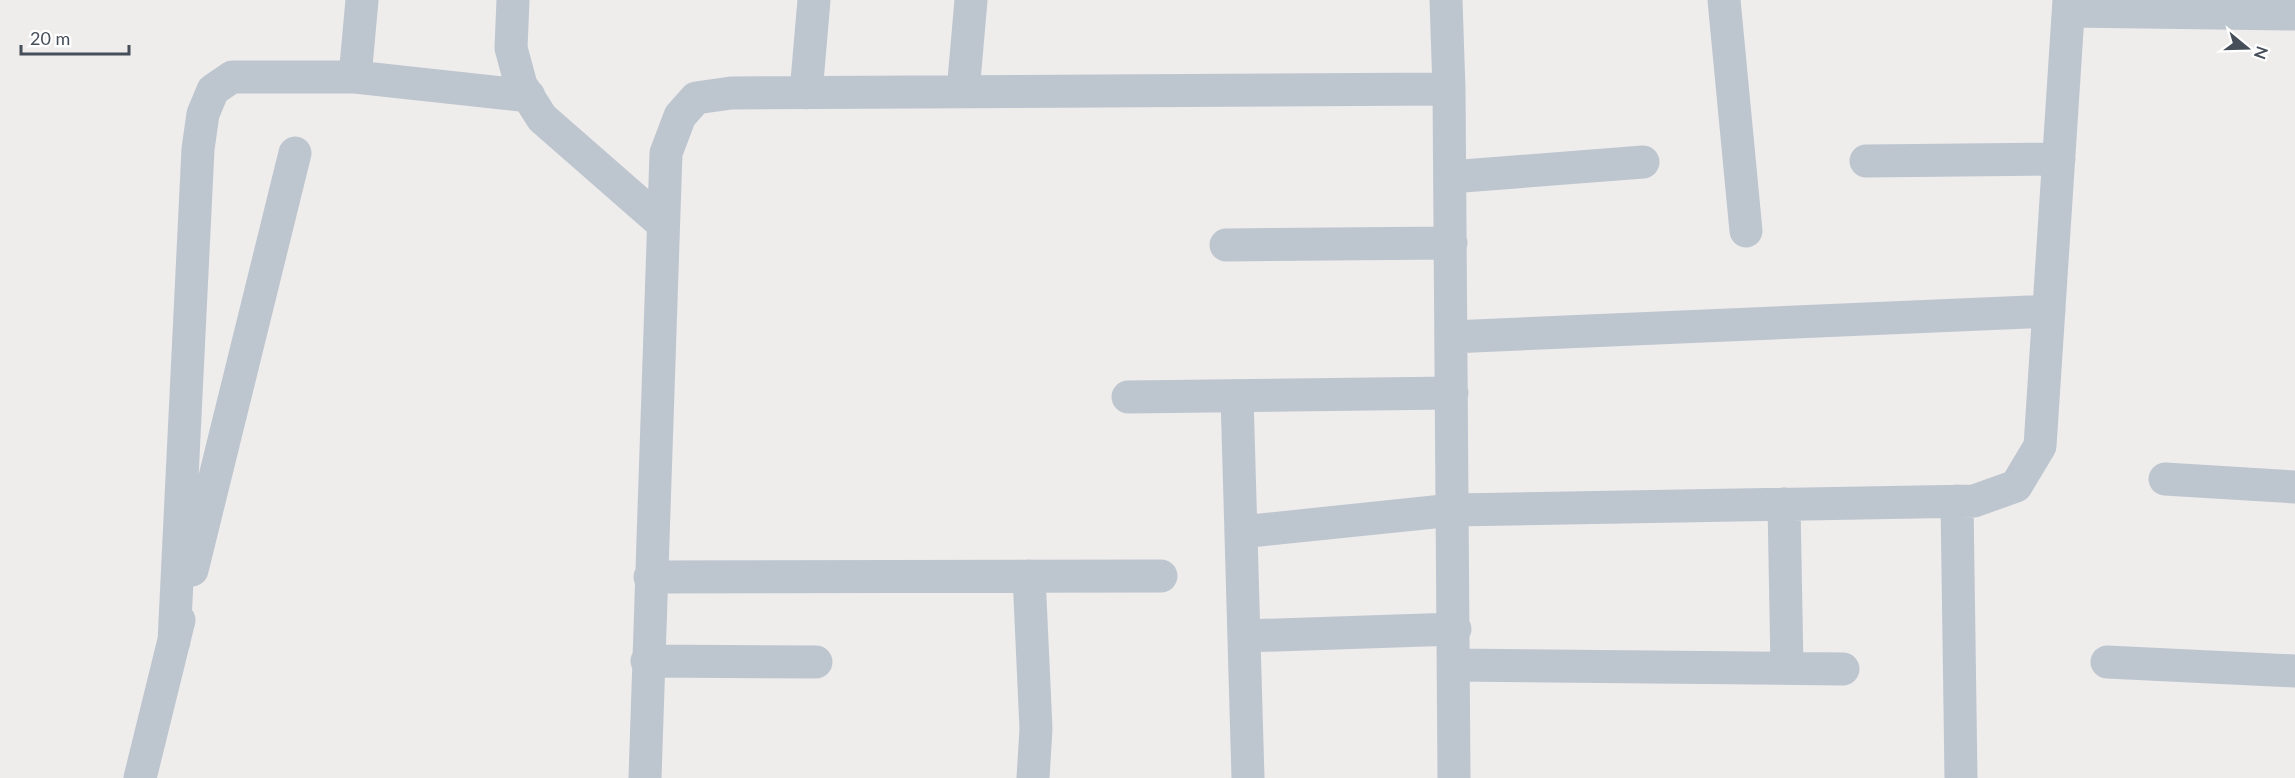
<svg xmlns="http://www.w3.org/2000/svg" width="2295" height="778" font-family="Lato,sans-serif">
<rect width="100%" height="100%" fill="#efecec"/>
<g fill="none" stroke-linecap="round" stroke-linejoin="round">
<!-- minor -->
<path stroke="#bdc6cf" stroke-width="33" d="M513,0L511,48L521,85L542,118L662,223
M1446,0L1449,89L1454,778
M1724,0L1746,231
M2069,11L2295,14
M355,77L362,0
M963,92L971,0
M806,93L814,0
M1866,161L2059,159
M1450,177L1643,162
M1226,245L1451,243
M1451,337L2049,311
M1237,396L1248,778
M1128,397L1452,393
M2165,479L2295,487
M1957,501L1961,778
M1784,504L1787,668
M1241,532L1453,510L1974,501L2016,486L2040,446L2069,0
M192,570L295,153
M1029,576L1036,729L1033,778
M650,577L1161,576
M1244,636L1455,629
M174,642L198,149L203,114L213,90L232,77H355L529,96
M647,661L816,662
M2107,662L2295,671
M1455,665L1843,669
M140,778L179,620
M645,778L666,153L680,116L696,98L731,93L1449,89"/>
</g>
<!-- north arrow -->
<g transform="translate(2247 48) rotate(109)" stroke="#ffffff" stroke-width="4.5" paint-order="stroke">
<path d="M0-4.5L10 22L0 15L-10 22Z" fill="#454e59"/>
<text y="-9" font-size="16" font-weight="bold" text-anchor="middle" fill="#454e59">N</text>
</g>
<!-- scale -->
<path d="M21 45v9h108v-9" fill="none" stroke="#454e59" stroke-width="3"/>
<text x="30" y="45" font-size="18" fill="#454e59" stroke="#ffffff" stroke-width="4.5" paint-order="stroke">20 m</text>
</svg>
